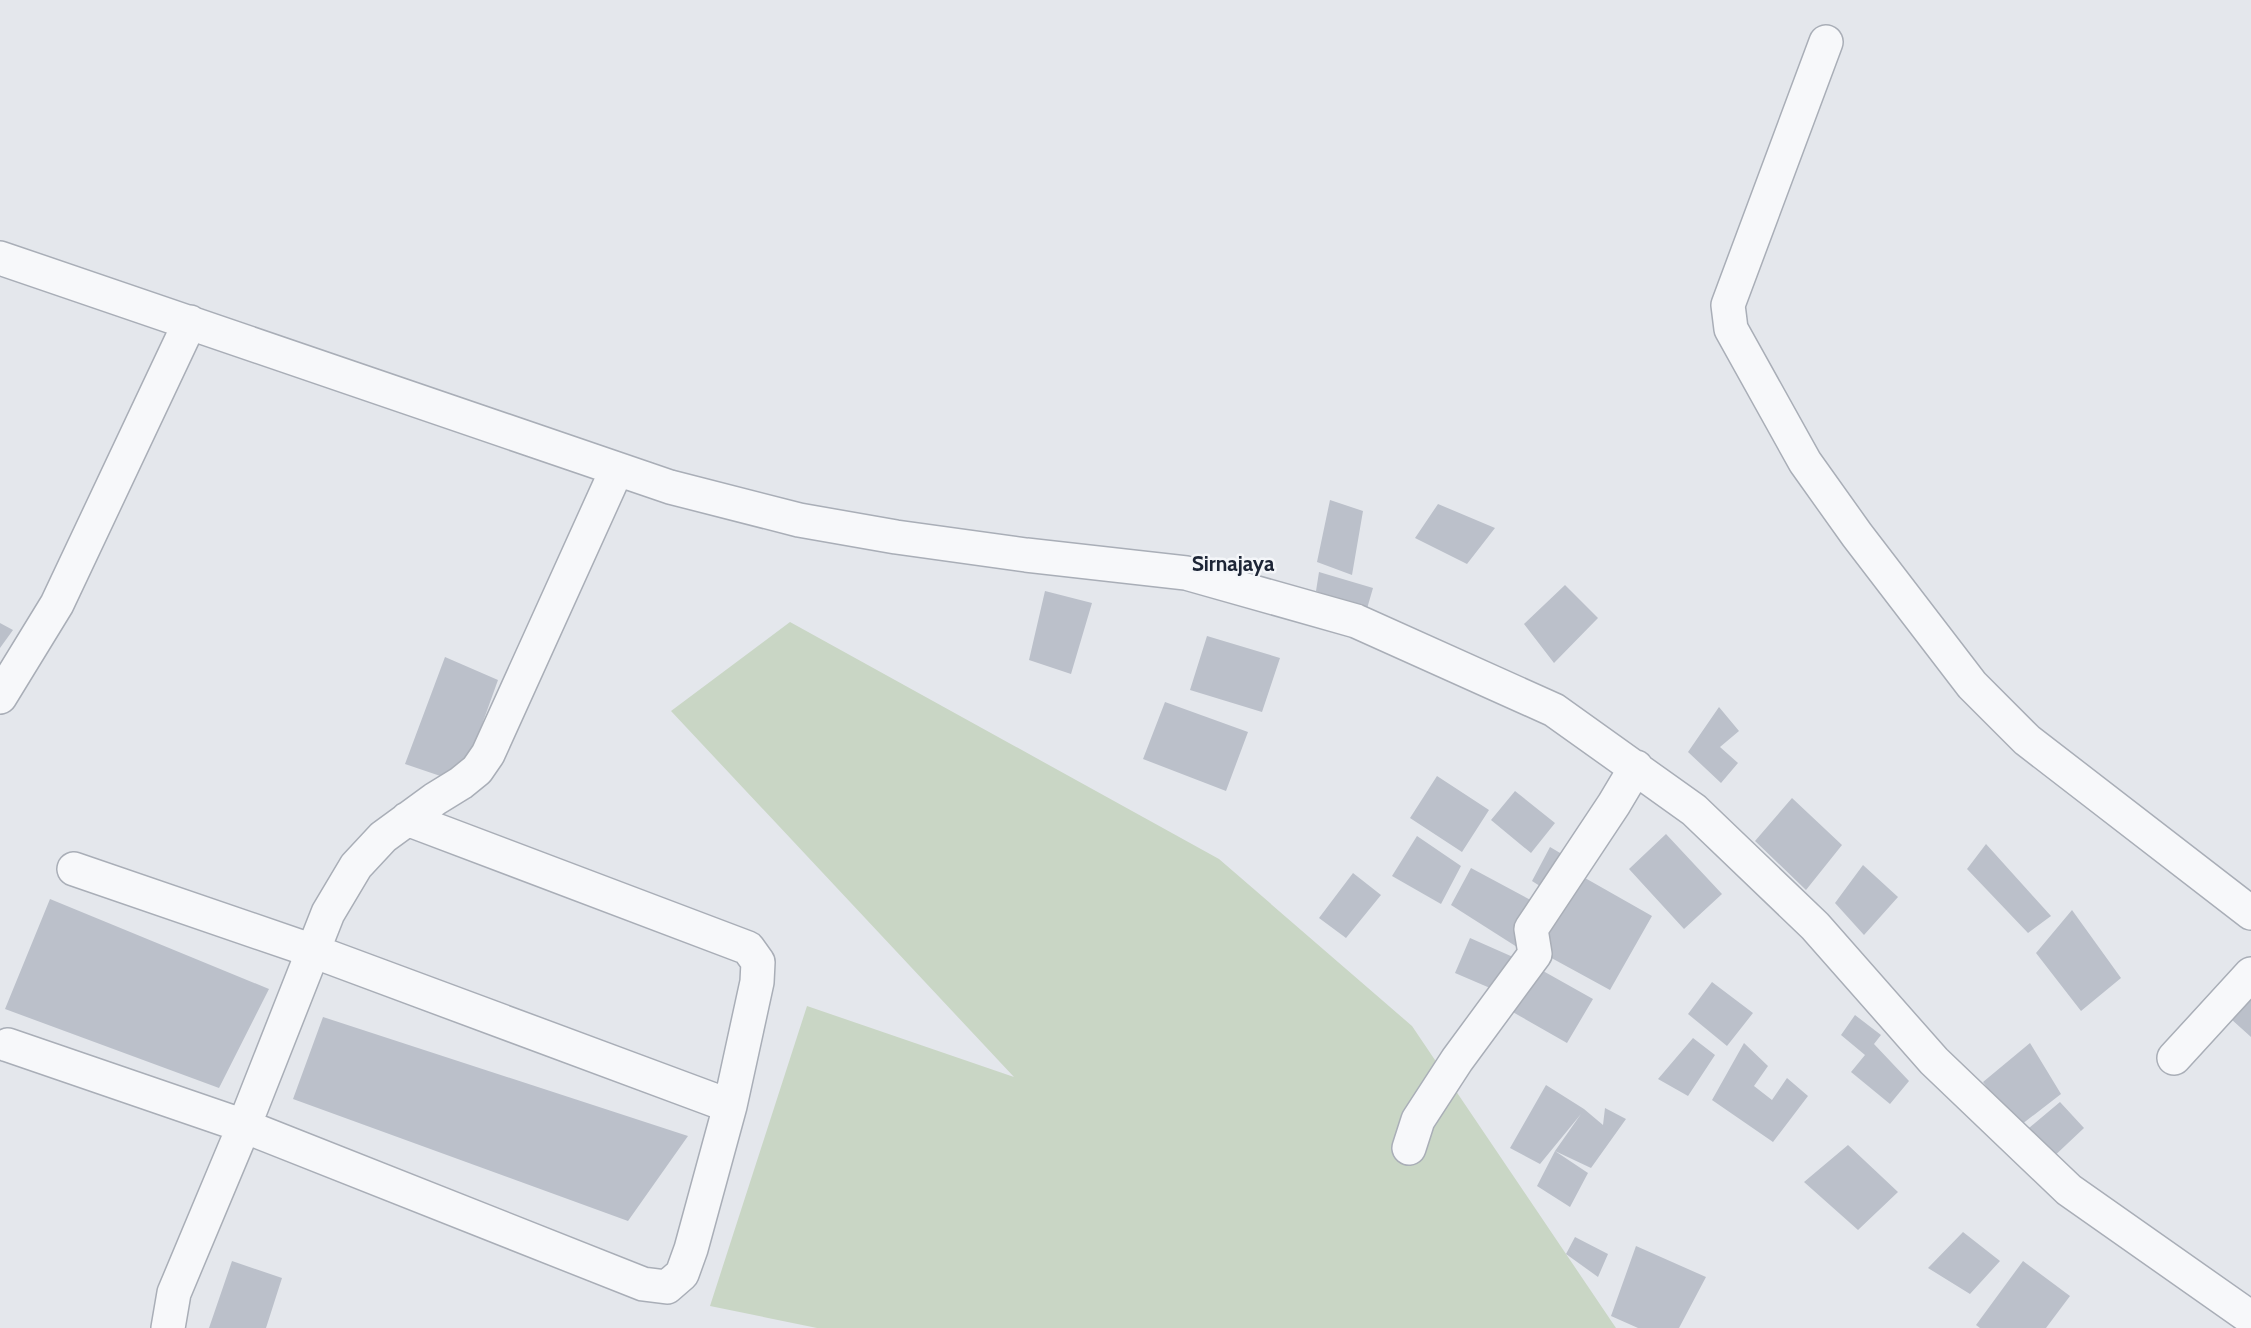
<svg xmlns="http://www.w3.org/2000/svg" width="2251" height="1328" font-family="Cabin,sans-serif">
<rect width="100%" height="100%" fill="#e4e7ec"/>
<!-- green -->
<path fill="#c9d6c5" d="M790,622L1219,859L1412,1026L1616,1328H817L710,1306L807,1006L1014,1077L671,711Z"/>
<!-- building -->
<path fill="#bbc0ca" d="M1330,500L1363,511L1352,575L1317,562Z
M1438,504L1495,528L1467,564L1415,538Z
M1319,572L1373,588L1366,612L1316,591Z
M1565,585L1598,618L1554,663L1524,624Z
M1045,591L1092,603L1071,674L1029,660Z
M0,623L13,630L0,648Z
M1207,636L1280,658L1262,712L1190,690Z
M445,657L498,680L461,783L405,764Z
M1165,702L1248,732L1226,791L1143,759Z
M1719,707L1739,731L1720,747L1738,763L1721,783L1688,752Z
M1437,776L1489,810L1462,852L1410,818Z
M1515,791L1555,823L1531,853L1491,820Z
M1792,798L1842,845L1806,890L1755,841Z
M1666,834L1722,894L1684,929L1629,869Z
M1417,836L1461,866L1441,904L1392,876Z
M1986,844L2051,916L2028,933L1967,869Z
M1550,847L1572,860L1554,895L1532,881Z
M1863,865L1898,897L1864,935L1835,903Z
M1471,868L1540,905L1517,947L1451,905Z
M1353,873L1381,895L1346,938L1319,918Z
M1578,874L1652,916L1610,990L1535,949Z
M50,899L269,989L219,1088L5,1009Z
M2072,910L2121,978L2081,1011L2036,953Z
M1470,938L1513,957L1497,991L1455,973Z
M1536,967L1593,999L1567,1043L1511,1011Z
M1712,982L1753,1013L1727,1046L1688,1014Z
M2251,996V1037L2231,1019Z
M1855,1015L1881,1035L1874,1044L1909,1081L1890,1104L1851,1072L1865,1055L1841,1035Z
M323,1017L688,1136L628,1221L293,1099Z
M1693,1038L1715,1055L1688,1096L1658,1079Z
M1744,1043L1768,1066L1754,1086L1772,1100L1787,1078L1808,1096L1773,1142L1712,1100Z
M2030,1043L2061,1094L2017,1128L1983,1082Z
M1546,1085L1584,1109L1603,1125L1605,1108L1626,1119L1591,1168L1555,1151L1588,1173L1570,1207L1537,1186L1555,1151L1581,1114L1540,1164L1510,1148Z
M2060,1102L2084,1128L2049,1161L2023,1133Z
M1848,1145L1898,1192L1858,1230L1804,1182Z
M1963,1232L2000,1261L1970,1294L1928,1268Z
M1575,1237L1608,1254L1598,1277L1566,1254Z
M1636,1246L1706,1277L1679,1328H1638L1611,1316Z
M232,1261L282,1278L266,1328H209Z
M2023,1261L2070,1296L2046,1328H1980L1976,1325Z"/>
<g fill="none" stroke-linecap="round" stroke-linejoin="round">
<!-- minor casing -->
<g stroke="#a9aeb7" stroke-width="36">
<path id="minor" d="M1826,42L1728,305L1731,329L1805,462L1857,535L1972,685L2027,740L2251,913
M0,258L670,487L799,520L896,537L1026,555L1186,573L1356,621L1554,710L1694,810L1815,926L1934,1061L2069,1190L2251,1318
M0,697L57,604L190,322
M74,869L313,951L730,1106
M8,1045L244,1126L643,1284L667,1287L682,1274L691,1249L730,1106L757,982L758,962L748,948L407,819
M2174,1058L2251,974
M1409,1148L1418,1120L1457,1060L1535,954L1531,929L1614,804L1636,767
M168,1328L174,1293L244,1126L328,913L356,866L383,837L435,799L461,783L477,770L488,754L617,469"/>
</g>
<!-- minor -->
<use href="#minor" stroke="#f7f8fa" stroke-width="33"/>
</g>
<g text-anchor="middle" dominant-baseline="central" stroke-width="5" stroke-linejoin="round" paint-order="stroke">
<!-- quarter labels -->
<g font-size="21" font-weight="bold" fill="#1d2536" stroke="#f4f6f9">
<text x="1233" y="563">Sirnajaya</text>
</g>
</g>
</svg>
